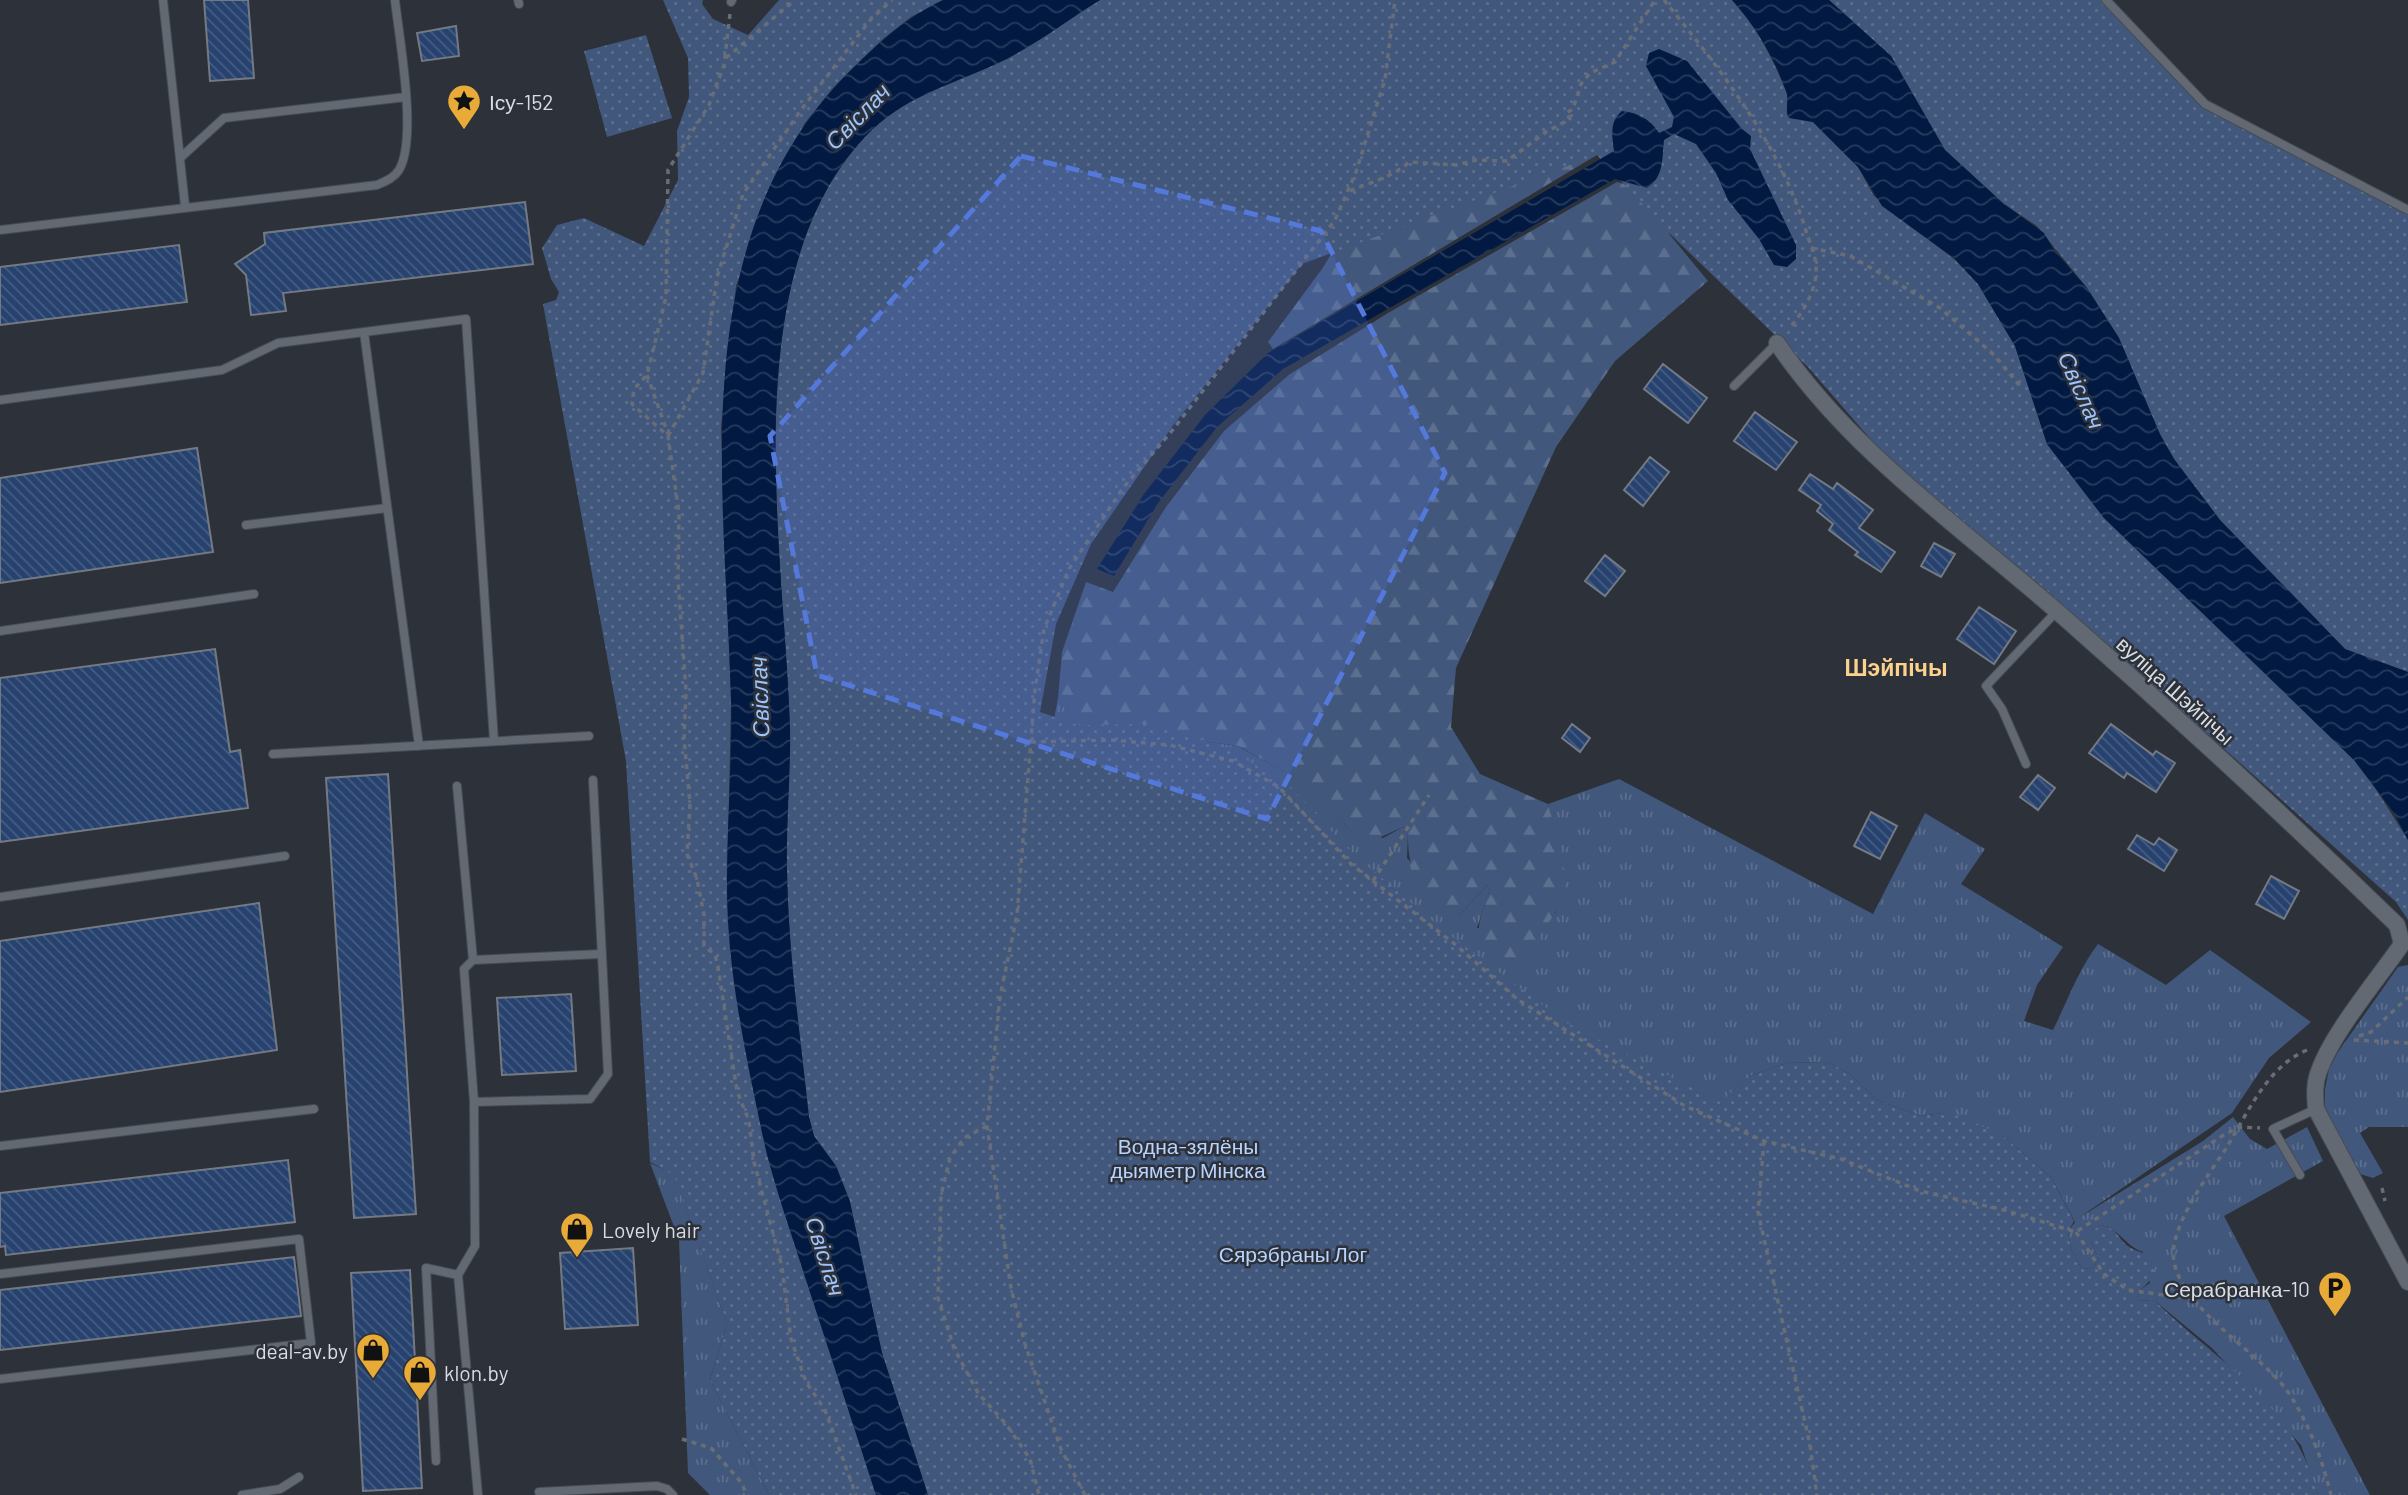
<svg xmlns="http://www.w3.org/2000/svg" width="2408" height="1495" font-family="Barlow,sans-serif">
<defs>
<pattern id="grass-tufts" width="24" height="20" patternUnits="userSpaceOnUse" patternTransform="scale(1.75)"><rect width="24" height="20" fill="#41577c"/><path d="M3 7l-1-3M5 7V3M7 7l1-3M15 17l-1-3M17 17v-4M19 17l1-3" fill="none" stroke="#5c6f8e"/></pattern>
<pattern id="forest-firs" width="22" height="20" patternUnits="userSpaceOnUse" patternTransform="scale(1.75)"><rect width="22" height="20" fill="#41577c"/><path d="M5 1l3.5 6h-7zM16 11l3.5 6h-7z" fill="#5c6f8e"/></pattern>
<pattern id="park-dots" width="8" height="8" patternUnits="userSpaceOnUse" patternTransform="scale(1.75)"><rect width="8" height="8" fill="#41577c"/><path d="M2 2h.1M6 6h.1" fill="none" stroke="#5c6f8e" stroke-width="1.8" stroke-linecap="round"/></pattern>
<pattern id="water-waves" width="16" height="10" patternUnits="userSpaceOnUse" patternTransform="scale(1.75)"><rect width="16" height="10" fill="#021a42"/><path d="M0 5q4-4 8 0t8 0" fill="none" stroke="#263b5d"/></pattern>
<pattern id="building-back-hatch" width="6" height="6" patternUnits="userSpaceOnUse" patternTransform="scale(1.75)"><rect width="6" height="6" fill="#27426e"/><path d="M-1 5l2 2M0 0l6 6M5-1l2 2" fill="none" stroke="#465d83"/></pattern>
</defs>
<rect width="100%" height="100%" fill="#2c313a"/>
<!-- grass -->
<path fill="url(#grass-tufts)" d="M1058,698L1077,723L1237,746L1315,788L1348,828L1383,838L1403,827L1408,832L1407,858L1459,916L1487,885L1490,889L1477,928L1537,934L1556,912L1559,844L1548,804L1619,779L1873,914L1925,813L1985,849L1961,884L2063,947L2037,985L2024,1021L2053,1030C2068,1000 2078,970 2098,944L2166,985L2210,950L2311,1022L2269,1058L2232,1113L2077,1219L2203,1141L2233,1117L2250,1139L2267,1149L2307,1127L2323,1161L2224,1216L2370,1495H2318L2301,1445L2212,1348L2155,1301L2137,1300L2139,1291L2150,1283L2143,1252C2125,1246 2119,1228 2101,1225L2091,1231V1242L2099,1260L2092,1268L2082,1269L2071,1249L2068,1232L2075,1222L2051,1177L2003,1136L1942,1113L1921,1116L1877,1100L1851,1075L1828,1062L1787,1063L1752,1075L1720,1102L928,1495L875,1322L850,1201L1045,769Z
M2408,965V1127H2369L2360,1133L2383,1173L2373,1178L2360,1174L2325,1108V1089L2329,1069L2338,1052L2398,967Z
M650,1163L674,1174L727,1323L710,1380L769,1495H710L688,1473L679,1240Z"/>
<!-- forest -->
<path fill="url(#forest-firs)" d="M1597,155L1273,349L1268,342L1322,269L1363,201Z
M1617,182L1647,190L1670,235L1708,281L1615,361L1556,447L1456,668L1451,727L1480,774L1548,804C1557,837 1575,878 1556,911C1545,931 1538,930 1536,954L1520,967L1507,969C1469,939 1476,931 1490,889L1487,885L1459,916L1451,917C1421,886 1407,877 1408,832L1403,827L1370,842L1348,828L1314,788L1238,746L1076,723L1058,698L1062,652L1086,582L1113,592L1166,507L1224,431L1290,374L1388,313Z"/>
<!-- park -->
<path fill="url(#park-dots)" d="M663,0H703L702,4L713,19L748,35L779,0H943L911,17L883,39L833,88L805,123L782,164L736,286L721,427L731,701L727,898L734,976L767,1155L876,1495H769L710,1380L727,1323L674,1175L650,1162L626,761L543,304L556,300L559,292L551,279L542,248L557,225L584,218L644,246L678,180L677,131L689,97L688,58Z
M1100,0H1732C1757,27 1772,57 1786,91C1790,100 1784,109 1789,117L1813,122L1858,167L1874,196L1955,260L1978,284L2015,346L2047,444L2104,518L2297,704L2354,760L2374,786L2408,840V920L2396,902L2065,607L1962,526L1879,449L1808,367L1670,234L1597,155L1302,264L1174,424L1091,544L1056,624L1040,712L1078,725L1146,724L1217,744L1285,781L1352,853L1446,932L1565,1022L1719,1102L1752,1075L1787,1063L1828,1062L1851,1075L1877,1100L1921,1116L1942,1113L1963,1117L2003,1136L2051,1177L2074,1221L2068,1232L2071,1249L2082,1269L2092,1268L2099,1260L2091,1242V1231L2101,1225C2120,1229 2117,1240 2131,1248C2136,1251 2142,1252 2147,1255C2163,1267 2150,1283 2139,1291L2137,1300L2155,1301C2218,1362 2295,1404 2318,1495H928L882,1353L850,1201L836,1166L814,1136L809,1117C800,1034 788,951 787,868C786,815 791,761 789,708C782,538 737,275 864,138C902,97 948,86 996,64C1033,47 1066,21 1100,0Z
M1829,0H2106L2205,104L2408,210V672L2345,649L2220,520L2174,459L2159,434L2119,338L2087,288L2037,226L2004,204L1945,150L1891,56Z
M646,35L672,118L607,137L584,51Z"/>
<!-- water -->
<path fill="url(#water-waves)" d="M943,0H1100C1066,21 1033,47 996,64C948,86 902,97 864,138C733,279 785,553 790,727C791,774 786,821 787,868C788,951 800,1034 809,1117L814,1136L836,1166L850,1202L882,1353L928,1495H876C852,1421 828,1348 804,1274C789,1226 771,1178 761,1128C747,1061 732,991 728,922C724,848 733,773 731,698C725,482 682,235 854,67C882,40 907,17 943,0Z
M1732,0H1829L1891,56L1945,150L2004,204L2044,233L2054,250L2087,288L2119,338L2160,434L2174,459L2220,520L2345,649L2408,672V840L2394,813L2354,760L2104,518L2047,444L2015,346L1978,284L1955,259L1882,206L1858,167L1813,122L1789,118C1784,110 1790,100 1786,91C1774,57 1756,27 1732,0Z
M1659,49L1687,61L1742,129L1751,136L1750,149L1796,245V259L1787,267L1774,265L1759,239L1728,200L1716,173L1696,144L1674,134L1664,140C1662,159 1664,177 1647,188L1615,179L1283,369L1217,427L1158,503L1114,576L1097,569L1144,494L1205,415L1268,353L1614,151C1612,136 1609,122 1622,111C1639,113 1650,119 1659,133L1672,127L1674,117L1646,66L1649,53Z"/>
<!-- building -->
<path fill="url(#building-back-hatch)" stroke="#737a84" stroke-width="2" d="M204,0H248L254,78L210,81Z
M456,26L459,56L422,61L417,33Z
M525,202L533,264L283,293L286,311L251,315L246,275L235,264L265,244L264,233Z
M179,245L187,302L0,325V267Z
M1663,364L1707,398L1688,423L1644,389Z
M1755,412L1797,442L1776,470L1734,441Z
M197,448L213,552L0,583V478Z
M1650,457L1669,472L1643,506L1624,490Z
M1810,474L1833,489L1837,483L1873,510L1859,528L1895,552L1881,572L1855,555L1858,552L1829,530L1833,524L1817,511L1821,505L1799,490Z
M1934,543L1955,554L1941,577L1921,566Z
M1605,555L1625,571L1605,596L1585,581Z
M1979,607L2016,631L1994,664L1957,639Z
M215,649L230,752L240,750L248,808L0,842V678Z
M1572,724L1590,738L1580,752L1562,738Z
M2111,724L2153,755L2156,751L2175,763L2156,792L2127,773L2124,778L2089,753Z
M388,774L416,1214L354,1218L326,778Z
M2038,775L2055,788L2038,810L2020,797Z
M1871,812L1897,826L1880,859L1854,846Z
M2137,835L2154,845L2159,838L2177,850L2164,871L2128,849Z
M2271,876L2299,891L2284,919L2256,904Z
M259,903L277,1050L0,1092V941Z
M571,994L576,1071L502,1075L497,998Z
M288,1160L295,1222L6,1255L5,1246L0,1247V1193Z
M633,1248L638,1325L565,1329L560,1253Z
M294,1257L301,1316L0,1350V1290Z
M410,1270L422,1488L363,1491L351,1273Z"/>
<g fill="none" stroke-linecap="round" stroke-linejoin="round">
<!-- lane casing -->
<g stroke="#474c53" stroke-width="10">
<path id="lane" d="M163,0L185,206
M518,0L519,4
M2106,0L2205,104L2408,210
M731,2L732,0
M180,158L224,118L406,97
M0,230L377,185C386,181 394,178 399,170C418,138 399,38 395,0
M364,332L419,746
M1734,386L1777,343
M0,400L222,370L278,343L466,319L494,741
M246,525L387,508
M0,631L254,594
M273,754L589,736
M2026,764L2002,709L1986,686L2057,611
M457,786L473,960L464,969L474,1102L475,1246L458,1275L478,1495
M0,897L285,856
M473,960L601,954
M474,1102L590,1099L608,1074L593,780
M0,1146L314,1109
M2300,1175L2273,1129L2316,1109
M0,1274L299,1239L311,1343L0,1379
M436,1461L426,1268L458,1275
M539,1492L657,1486L667,1489L673,1495
M242,1495L280,1489L299,1477"/>
</g>
<!-- street casing -->
<g stroke="#474c53" stroke-width="18">
<path id="street" d="M1777,343C1851,452 1961,527 2059,613C2174,714 2287,818 2397,925L2402,944C2377,980 2333,1032 2319,1071C2314,1083 2315,1096 2316,1109L2408,1282"/>
</g>
<!-- path -->
<path stroke="#696e76" stroke-width="3.5" stroke-dasharray="5 5" stroke-linecap="butt" d="M1664,0C1721,70 1779,143 1806,231C1809,242 1816,255 1816,267C1818,288 1802,314 1789,329
M730,14L724,65L709,105L668,170L666,297L647,375L634,389L632,404L668,436L679,513L678,580L686,691L684,739L690,803L687,854L697,879L704,915V946L715,955L718,967L737,1091L749,1121L754,1162L782,1267L791,1339L806,1382L825,1410L856,1495
M726,58L795,0
M1350,191C1370,182 1394,177 1409,162L1457,165L1476,160L1507,161L1546,132L1570,119L1566,113L1573,109L1581,84L1590,73L1615,62L1655,0
M1811,248L1850,256L1940,308L1993,354L2020,386
M647,375L668,434
M668,436L703,373L717,277L743,194L801,110L871,19L892,0
M1031,742L1111,740L1169,745L1233,761L1279,787L1351,864L1456,945L1517,999L1685,1106L1764,1141L1841,1159L1920,1191L2004,1210L2076,1232L2222,1136L2239,1127L2260,1128
M1373,881L1429,795
M2359,1036L2371,1032L2408,997
M2354,1040L2408,1043
M2307,1050C2268,1066 2248,1112 2227,1147C2208,1176 2181,1211 2174,1245C2164,1300 2259,1350 2288,1392C2309,1423 2322,1459 2331,1495
M987,1126L964,1138L950,1158L941,1195L938,1298L954,1348L978,1393L1006,1424L1030,1459L1039,1495
M1764,1141L1758,1212L1810,1445L1817,1495
M2382,1188L2385,1201
M2076,1232L2104,1274L2128,1290L2193,1299
M682,1439L711,1448L741,1482L747,1495
M1085,1495L1061,1449L1025,1344L1011,1288L987,1126L1000,997L1017,915L1035,690L1044,629L1069,569L1123,488L1171,432L1335,220L1356,172L1385,79L1395,0"/>
<!-- lane -->
<use href="#lane" stroke="#626973" stroke-width="8"/>
<!-- street -->
<use href="#street" stroke="#626973" stroke-width="16"/>
</g>
<!-- marked area -->
<path fill="#5579db" fill-opacity="0.2" stroke="#5579db" stroke-width="5" stroke-dasharray="14 9" stroke-linejoin="round" d="M1021,156L1321,231L1445,473L1267,819L817,675L770,436Z"/>
<!-- icons -->
<defs>
<g id="sight-pin" transform="scale(1.75)"><path d="M0 17L-7.5 6A9.5 9.5 0 1 1 7.5 6Z" fill="#e8ab37" stroke="#2c313a"/><path d="M0-6L1.8-2.2L6-1.7L2.9 1.2L3.7 5.4L0 3.3L-3.7 5.4L-2.9 1.2L-6-1.7L-1.8-2.2Z" fill="#111"/></g>
<g id="shop-pin" transform="scale(1.75)"><path d="M0 17L-7.5 6A9.5 9.5 0 1 1 7.5 6Z" fill="#e8ab37" stroke="#2c313a"/><path d="M-5-2.5h2.3a2.7 3.5 0 0 1 5.4 0H5L5.5 6h-11ZM-1.5-2.5h3a1.5 2.3 0 0 0-3 0Z" fill="#111"/></g>
<g id="parking-pin" transform="scale(1.75)"><path d="M0 17L-7.5 6A9.5 9.5 0 1 1 7.5 6Z" fill="#e8ab37" stroke="#2c313a"/><path d="M-3.5-5.5H1a3.5 3.5 0 0 1 0 7H-1V5.5H-3.5ZM-1-3.4V-.6H.8a1.4 1.4 0 0 0 0-2.8Z" fill="#111"/></g>
</defs>
<g fill-rule="evenodd">
<use href="#sight-pin" x="464" y="101"/>
<use href="#shop-pin" x="577" y="1229"/>
<use href="#parking-pin" x="2335" y="1288"/>
<use href="#shop-pin" x="373" y="1350"/>
<use href="#shop-pin" x="420" y="1372"/>
</g>
<g text-anchor="middle" dominant-baseline="central" stroke-width="5" stroke-linejoin="round" paint-order="stroke">
<!-- poi labels -->
<g font-size="21" fill="#d9dde3" stroke="#2c313a" text-anchor="start">
<text x="489" y="101">Ісу-152</text>
<text x="602" y="1229">Lovely hair</text>
<text x="2310" y="1288" text-anchor="end">Серабранка-10</text>
<text x="348" y="1350" text-anchor="end">deal-av.by</text>
<text x="444" y="1372">klon.by</text>
</g>
<!-- street labels -->
<g font-size="21" fill="#d9dde3" stroke="#2c313a">
<text transform="translate(2176 690) rotate(42)">вуліца Шэйпічы</text>
</g>
<!-- park labels -->
<g font-size="21" fill="#b8d3ff" stroke="#2c313a">
<text x="1188" y="1145">Водна-зялёны<tspan x="1188" dy="24">дыяметр Мінска</tspan></text>
<text x="1293" y="1253">Сярэбраны Лог</text>
</g>
<!-- water labels -->
<g font-size="23" font-style="italic" fill="#9ec2fb" stroke="#2c313a">
<text transform="translate(857 116) rotate(-46)">Свіслач</text>
<text transform="translate(2082 390) rotate(66)">Свіслач</text>
<text transform="translate(759 697) rotate(-92)">Свіслач</text>
<text transform="translate(826 1256) rotate(72)">Свіслач</text>
</g>
<!-- neighbourhood labels -->
<g font-size="23" font-weight="bold" fill="#fbd18b" stroke="#2c313a">
<text x="1896" y="667">Шэйпічы</text>
</g>
</g>
</svg>
